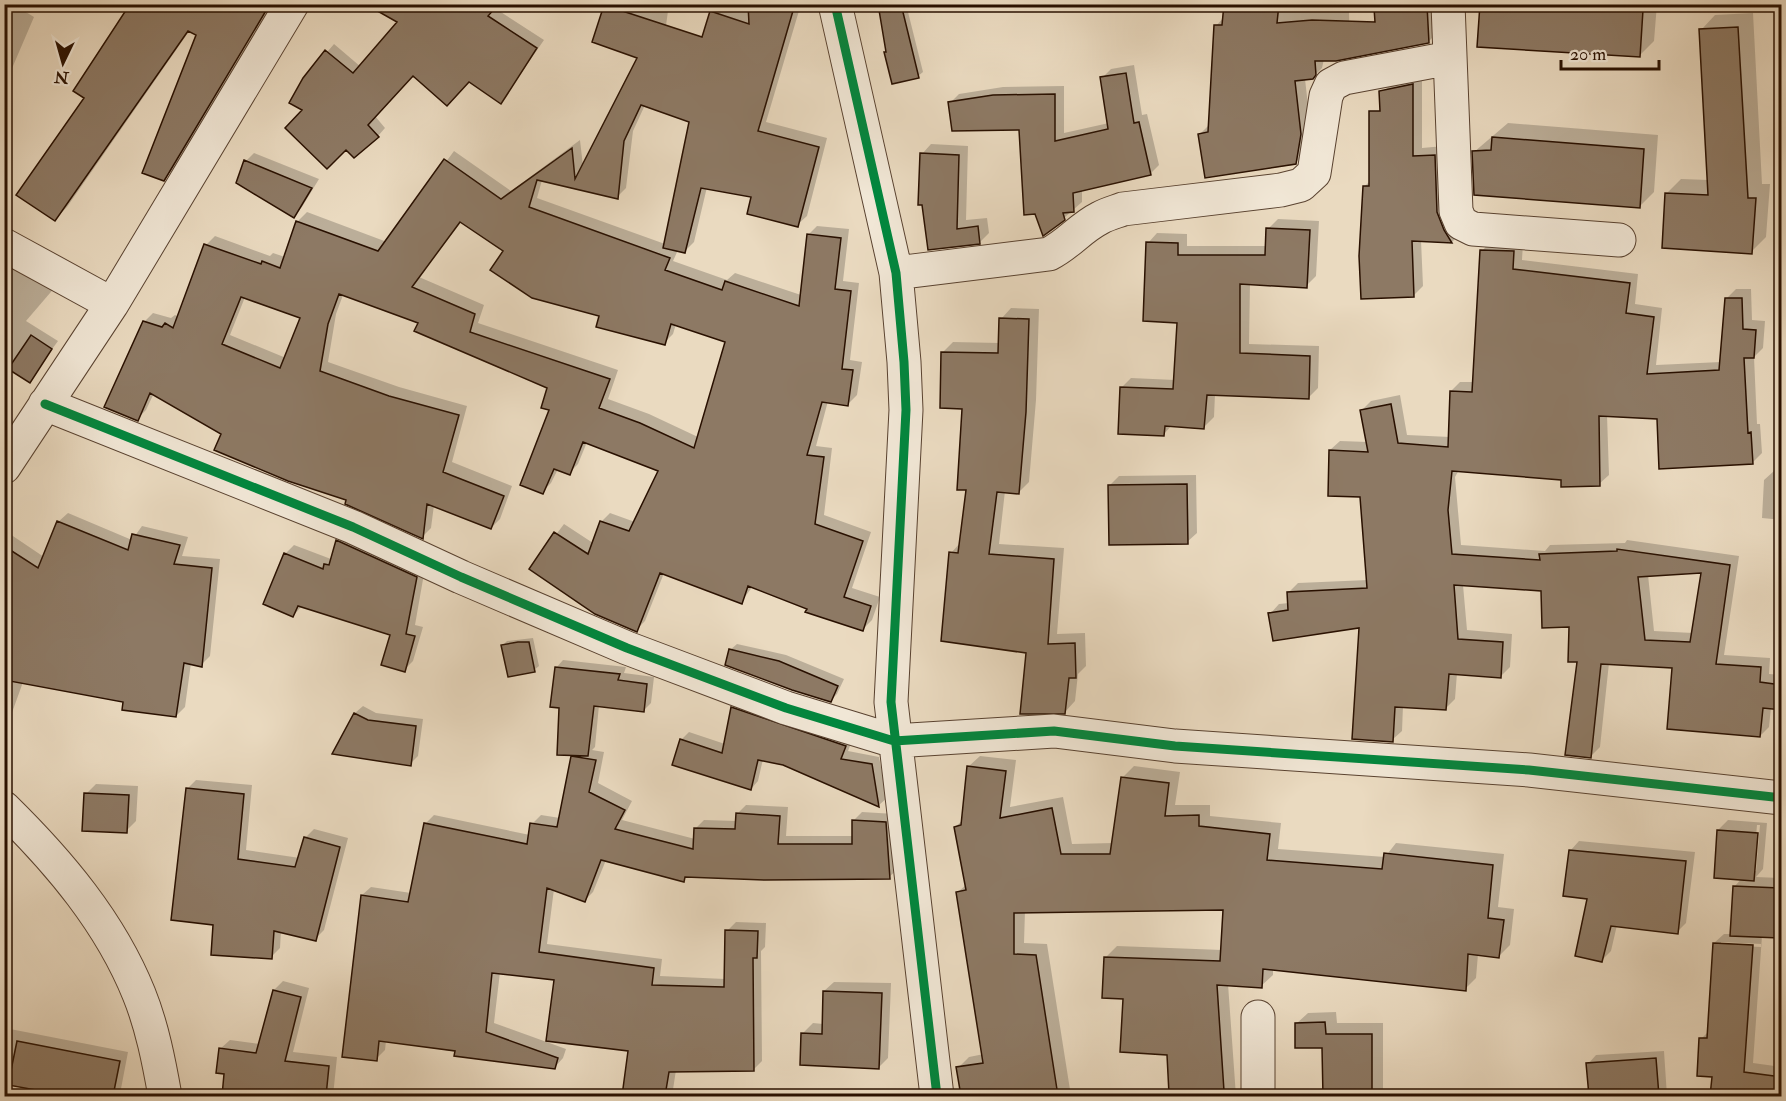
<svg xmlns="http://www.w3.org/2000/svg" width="1786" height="1101" font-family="'IM FELL Double Pica',serif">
<rect width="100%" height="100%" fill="#eadac0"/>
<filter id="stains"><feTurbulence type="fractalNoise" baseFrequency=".00333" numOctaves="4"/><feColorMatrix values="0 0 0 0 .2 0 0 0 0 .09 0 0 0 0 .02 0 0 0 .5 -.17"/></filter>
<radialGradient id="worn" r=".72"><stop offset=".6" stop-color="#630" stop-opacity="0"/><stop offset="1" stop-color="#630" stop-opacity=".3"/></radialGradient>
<!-- shadow -->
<path fill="#0003" fill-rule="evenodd" d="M132,4H273L176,167L163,179L198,35L190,30L67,207L55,219L86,98Z
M607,4H669L656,97L645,105L633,131L626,188L617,197L542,180L537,198L665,244L711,12L718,4H801L766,122L827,138L807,216L797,225L753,196L707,187L694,242L685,251L678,250L673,261L727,280L735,273L801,295L808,235L817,226L849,229L843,281L859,283L850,360L862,362L857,395L848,404L828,401L816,446L832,448L824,515L871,532L852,588L880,597L872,620L863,629L753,586L741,602L664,573L645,621L636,630L531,568L564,524L593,543L601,522L610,513L635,522L660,470L587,442L578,464L569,473L558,469L551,483L542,492L551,409L549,387L420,322L343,295L336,314L328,362L399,387L467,406L452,462L512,486L500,519L491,528L434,505L431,528L422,537L223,434L154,393L146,410L137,419L144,322L153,313L171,318L175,315L179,317L206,245L215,236L270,256L273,253L285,257L298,221L307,212L387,242L454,151L511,191L580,140L583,166L639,57L606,6ZM462,221L600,315L664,343L673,334L676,324L727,341L698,437L649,414L608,399L618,370L478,323L484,305L419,277ZM245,297L302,317L286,358L230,335Z
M880,4H906L923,72L918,76L888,50Z
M1226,4H1324V11L1349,12L1350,49L1324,59L1322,68L1312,78L1305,79L1310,123L1303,155L1293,165L1206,177L1200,134L1209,125L1216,26L1224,17Z
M1388,4H1437L1438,32L1429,41L1386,49Z
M1481,4H1657L1654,41L1639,56Z
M16,6L34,17L4,87V20Z
M496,9L544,40L501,102L469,81L414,74L375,116L385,128L378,136L305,110L304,79L334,44L361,67L483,22Z
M1753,13L1762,184H1770L1766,237L1751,252L1667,193L1681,179L1709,180L1701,30L1715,15Z
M1134,65L1142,115L1147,114L1159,165L1150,174L1082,189V202L1064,218L1020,129L950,103L959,94L1003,87L1064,86V133L1109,123L1102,78L1111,69Z
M1422,75V148L1444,146L1461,233L1452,242L1421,240L1423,286L1413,296L1365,186L1371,180L1385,90L1395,81Z
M1508,123L1658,135L1654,192L1639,207L1474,152Z
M931,144L968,146L966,220L987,218L989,233L980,242L930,248L922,154Z
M254,153L319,179L302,207L294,216L246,161Z
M1278,219L1319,221L1316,276L1306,286L1250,283L1249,344L1319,346L1318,388L1308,398L1215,394L1214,417L1204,427L1172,425L1164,434L1121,388L1131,378L1175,380L1178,321L1148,243L1157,233L1187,234V246H1267L1268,229Z
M1491,241L1523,242L1522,260L1638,274L1635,304L1662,308L1656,365L1721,362L1727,298L1736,289H1751L1752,320L1765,321L1763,348L1754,357L1757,424H1760L1762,453L1752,463L1658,417L1607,415L1609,475L1599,484L1562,478L1459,470L1455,477L1461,545L1545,551L1550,545L1625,543L1627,540L1739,556L1724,655L1770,658L1769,674L1782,675V709L1771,707L1769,727L1760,736L1674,666L1609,663L1600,747L1591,756L1571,625L1542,590L1463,585L1467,630L1512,634L1510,667L1501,676L1457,673L1455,699L1446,708L1403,706L1402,731L1392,740L1361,627L1270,614L1279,604L1289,603L1288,593L1298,583L1368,580L1361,496L1330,450L1340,441L1368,442L1362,410L1371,401L1400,395L1407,435L1450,437L1451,391L1460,382H1474L1482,251ZM1702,571L1693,633L1654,631L1648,575Z
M4,256L56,286L26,321L58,341L29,381L14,371L4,381Z
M1011,308L1039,309L1036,400L1029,482L1019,492L1005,491L999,544L1064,548L1057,634L1085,633L1086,666L1078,674L1075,701L1065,712L1028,652L951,553L961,542L967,489L964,407L943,352L953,342L1000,343L1001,319Z
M1774,471H1782V520L1762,518L1764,480Z
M1196,475L1197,533L1187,542L1109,486L1119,476Z
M68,513L132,540L142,526L188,537L182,556L220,559L210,656L201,665L191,663L185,707L176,716L124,701L23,682L9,721L4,726V530L44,557L58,522Z
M346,532L425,568L415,625L423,627L413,661L404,670L391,634L302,606L293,616L265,603L285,554L294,545L331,559L337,541Z
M533,638L539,666L534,670L503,645L507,641Z
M737,644L786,655L844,679L837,694L831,700L730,650Z
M563,660L626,667L624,673L654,677L651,703L644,710L599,705L595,747L592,750L604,752L598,783L632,801L622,820L695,839V829L704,820L737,821V814L746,805L788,807L786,836H854L853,821L862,812L895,814L898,869L889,877L688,875L683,880L606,860L593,892L584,901L554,889L547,944L662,959L660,976L725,979L727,931L736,922L766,923L765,947L761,951L762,1061L753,1070H676L672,1096H633L634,1077L629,1050L556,979L500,972L494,1023L566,1049L563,1058L555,1067L386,1041L385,1050L376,1059L362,895L371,887L411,893L425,824L434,815L530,835L532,824L541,815L560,818L572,757L575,754L561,707L556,668Z
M740,700L853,738L848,751L879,757L887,798L879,805L784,763L763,759L758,781L751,789L681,740L689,732L725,744L733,708Z
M363,706L376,713L423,719L418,756L410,764L334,753L355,713Z
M980,756L1016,760L1010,807L1063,797L1072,844L1113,843L1122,778L1134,766L1180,772L1175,805H1210V816L1281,823L1278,849L1385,857L1396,843L1504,854L1498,907L1514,909L1510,945L1499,956L1478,954L1476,978L1465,989L1273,968V975L1261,986L1228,984L1236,1096H1171L1168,1054L1124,998L1105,958L1117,946L1222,950L1225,909L1025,911L1024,943L1047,944L1071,1096H962L958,1068L969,1057L984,1054L958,892L967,884L955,827L963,820L968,767Z
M196,780L252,785L246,850L300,858L305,838L314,829L348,838L324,930L315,939L281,931L280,948L271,957L187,789Z
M96,784L138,786L136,821L126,831L86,794Z
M1728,820L1767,823L1763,869L1756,877L1782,878V937L1762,936L1753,1063L1782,1067V1096H1712L1713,1075L1701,1039L1709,1031L1714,943L1724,934H1732L1735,886L1742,878L1718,830ZM1757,825H1760L1756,871H1753ZM1721,942L1761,944V947L1721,945Z
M1579,841L1695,852L1686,923L1677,932L1617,925L1611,951L1602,960L1589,898L1570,851Z
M283,981L309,988L293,1052L337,1057L333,1096H224L226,1073L220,1049L230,1040L260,1044L274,990Z
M834,982L891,983L888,1058L878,1068L803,1033L813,1023L823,1024L824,991Z
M1336,1012L1337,1023H1383V1096H1324V1046L1296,1024L1308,1013Z
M4,1015L10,1017L5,1028L128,1052L120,1094L118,1096H77L9,1083L8,1096H4Z
M1664,1051L1667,1096H1590L1588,1064L1596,1055Z"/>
<!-- building -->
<path fill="#8d7964" stroke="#291000" stroke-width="1.5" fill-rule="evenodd" d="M130,4H270L164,181L142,173L196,35L188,31L55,221L16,195L84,98L73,91Z
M365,4H499L488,16L537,48L501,104L469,82L447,106L413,76L368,125L379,137L354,158L346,150L327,169L285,128L302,110L289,103L303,78L325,50L353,73L397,22Z
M748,4H795L758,131L819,147L798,227L747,214L751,197L701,188L685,253L663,248L689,122L641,105L624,141L618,199L537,180L529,207L670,258L665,270L722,290L725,281L799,306L807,234L841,238L835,289L851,291L842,369L853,370L848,406L822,402L807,455L824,457L815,524L863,541L844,597L871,606L863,631L805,612L807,609L748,586L742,604L660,573L637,632L595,614L529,569L554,532L588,554L600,521L629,531L658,471L583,442L570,475L554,469L543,494L520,485L549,410L541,408L547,388L414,331L418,323L339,294L328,324L320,371L389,396L459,415L443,472L504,496L491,529L427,504L423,539L345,504L346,500L288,481L214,450L221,434L150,393L138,421L104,407L143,321L162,327L165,323L173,328L204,244L261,264L262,261L280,268L296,221L378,251L444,159L501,199L572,148L575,179L637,58L592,42L604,5L702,37L710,11L749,24ZM460,222L503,251L490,270L532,298L599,316L596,327L665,345L671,324L725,342L694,448L640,423L599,408L610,379L470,332L475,314L412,287ZM241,297L300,318L280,368L222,344Z
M878,4H901L919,78L892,84L884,52H886Z
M1224,4H1279L1277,23L1312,20L1375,22L1374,8L1427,5L1429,43L1336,61H1315L1316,75L1313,79L1295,81L1301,134L1296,164L1205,178L1198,134L1208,132L1214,25H1222Z
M1480,4H1551L1643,10L1640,57L1477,47Z
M1738,27L1748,198H1756L1752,254L1662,248L1665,193L1708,195L1699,29Z
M1126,73L1134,123L1139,122L1151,175L1073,193L1074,212L1063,213L1065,220L1043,236L1035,214L1024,215L1019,130L952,131L948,102L993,95L1055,94V141L1108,129L1100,77Z
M1413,84V156L1435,155L1437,212L1444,230L1452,243L1412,241L1414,297L1361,299L1359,256L1363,186H1369V111H1380L1379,91Z
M1492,137L1644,149L1640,208L1474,195L1472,151L1491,150Z
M920,153L959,155L957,229L978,226L980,244L928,250L922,205H918Z
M244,160L312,188L294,218L236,183Z
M1266,228L1310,230L1307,288L1240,284V353L1310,356L1309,399L1207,395L1204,429L1165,426L1164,436L1118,434L1120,387L1173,389L1177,323L1143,321L1146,242L1178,243V255H1265Z
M1480,250L1514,251L1513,269L1630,283L1626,313L1654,317L1647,374L1719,370L1725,298H1742L1743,329L1756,330L1754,358H1744L1748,433L1751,432L1753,464L1659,469L1657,419L1599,416L1600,486L1561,487V480L1452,471L1448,510L1452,554L1540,560L1539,554L1617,551V549L1730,565L1716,664L1761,667L1760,682L1782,685V710L1763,708L1760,737L1667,729L1672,668L1601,664L1591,758L1565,755L1577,662H1568L1569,627L1542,628L1541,591L1454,585L1458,639L1503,642L1501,678L1449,674L1446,710L1395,707L1393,742L1352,739L1359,628L1273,641L1268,613L1288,610L1287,592L1367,588L1360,497L1328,496L1329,450L1368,452L1360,410L1391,404L1398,443L1448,447L1450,391L1472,392ZM1701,573L1690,642L1645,640L1638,577Z
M999,318L1029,319L1026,412L1019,494L997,492L989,554L1054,559L1048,644L1075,643L1076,678H1069L1065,714H1020L1026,653L941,641L949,552L958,553L966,490H957L962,409L940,408L941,352L998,353Z
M31,335L52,349L30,383L8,369Z
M1187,484L1188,544L1109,545L1108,485Z
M57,521L128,550L132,534L180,545L174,564L212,568L202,667L184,663L176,717L122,710L123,702L4,680V546L38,568Z
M336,540L417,577L406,634L415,636L405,672L381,665L390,635L298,606L293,617L263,604L284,553L323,569L324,564L329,565Z
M518,642H529L535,672L508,677L501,645Z
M729,649L779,661L838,686L831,702L792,690L725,665Z
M555,667L620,674L618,680L647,684L644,712L594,706L588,756L557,755L559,708L550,707Z
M731,707L846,746L841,759L872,764L879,807L783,765L758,760L751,790L672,765L680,739L722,753Z
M354,713L368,720L416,726L411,766L332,754Z
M571,756L596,760L589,792L625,810L615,829L693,849L694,828L735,829L736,813L780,816L778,844H852V820L886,822L890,879L765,880L685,877L684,882L601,860L585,902L547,888L539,952L654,968L652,985L724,987L725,930L758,931L757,958H753L754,1071L669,1072L665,1096H622L628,1051L546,1041L554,980L492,973L486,1032L558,1058L555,1069L454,1056L455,1051L379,1041L377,1061L342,1057L361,895L408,902L424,823L527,844L530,823L557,827Z
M967,766L1006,771L1000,818L1052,808L1061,854H1110L1121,777L1169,783L1165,816L1199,815V826L1270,834L1267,860L1382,869L1384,853L1493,865L1488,918L1504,920L1499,958L1468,954L1466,991L1263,969L1262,988L1217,985L1224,1091L1169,1094L1167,1055L1120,1052L1123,999L1102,998L1104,957L1220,961L1223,910L1014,913V954L1036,955L1058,1096H961L956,1067L983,1063L956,892L966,890L954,827L961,825Z
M186,788L244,794L238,859L295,867L304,837L340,847L316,941L274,931L272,959L211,955L213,925L171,920Z
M84,793L129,795L127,833L82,831Z
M1717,830L1758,833L1754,881L1714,878Z
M1569,850L1686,861L1678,934L1611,926L1602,962L1575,956L1587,899L1563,896Z
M1733,886L1782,888V938L1730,936Z
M1713,943L1753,945L1744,1072L1782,1077V1096H1710L1712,1077L1697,1076L1699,1038H1707Z
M273,990L301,997L285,1061L329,1066L326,1096H222L224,1074L216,1073L219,1048L256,1053Z
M823,991L882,993L879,1069L800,1065L801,1033L822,1034Z
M1325,1022L1326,1034H1372V1096H1323L1322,1048H1295V1023Z
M17,1041L120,1061L113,1096H69L8,1085Z
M1656,1058L1659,1096H1589L1586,1063Z"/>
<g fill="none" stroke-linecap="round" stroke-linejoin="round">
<!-- minor casing -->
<g stroke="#594230" stroke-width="35">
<path id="minor" d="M835,4L896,273L904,362L906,410L891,702L937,1096
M1448,4L1456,211L1461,223L1473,229L1619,240
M4,245L112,304
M896,273L1049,254C1069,244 1080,228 1100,218C1107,214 1115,212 1123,209L1281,190L1301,185L1314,173L1326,96L1331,85L1344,78L1450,58
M45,404L353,527L461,577L627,648L786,708L894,741L1054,731L1175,746L1529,770L1782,798
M4,467L112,304L292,4
M4,808C59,862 110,922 139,994C152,1026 159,1062 165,1096
M1258,1017V1096"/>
</g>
<!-- minor -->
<use href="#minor" stroke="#f1e7d6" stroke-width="33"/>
<!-- cycleway casing -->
<g stroke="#f1e7d6" stroke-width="13">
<path id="cycleway" d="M835,4L896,273L904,362L906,410L891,702L937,1096
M45,404L353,527L461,577L627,648L786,708L894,741L1054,731L1175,746L1529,770L1782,798"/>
</g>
<!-- cycleway -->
<use href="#cycleway" stroke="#00873e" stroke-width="9"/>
</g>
<!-- margin -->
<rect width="1786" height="1101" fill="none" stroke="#eadac0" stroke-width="24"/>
<rect x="6" y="6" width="1774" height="1089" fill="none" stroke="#291000" stroke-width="3"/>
<rect x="12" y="12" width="1762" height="1077" fill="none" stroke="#291000" stroke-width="1.5"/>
<!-- north arrow -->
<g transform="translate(63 63) rotate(185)" stroke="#f1e7d6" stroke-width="4.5" paint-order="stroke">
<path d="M0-4.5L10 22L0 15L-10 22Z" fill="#291000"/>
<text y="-9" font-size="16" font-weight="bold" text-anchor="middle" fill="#291000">N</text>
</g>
<!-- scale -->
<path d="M1561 60v9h98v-9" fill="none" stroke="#291000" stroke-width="3"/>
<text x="1570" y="60" font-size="18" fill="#291000" stroke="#f1e7d6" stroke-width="4.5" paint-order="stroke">20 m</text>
<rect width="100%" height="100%" filter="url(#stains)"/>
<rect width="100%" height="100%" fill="url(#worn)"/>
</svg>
